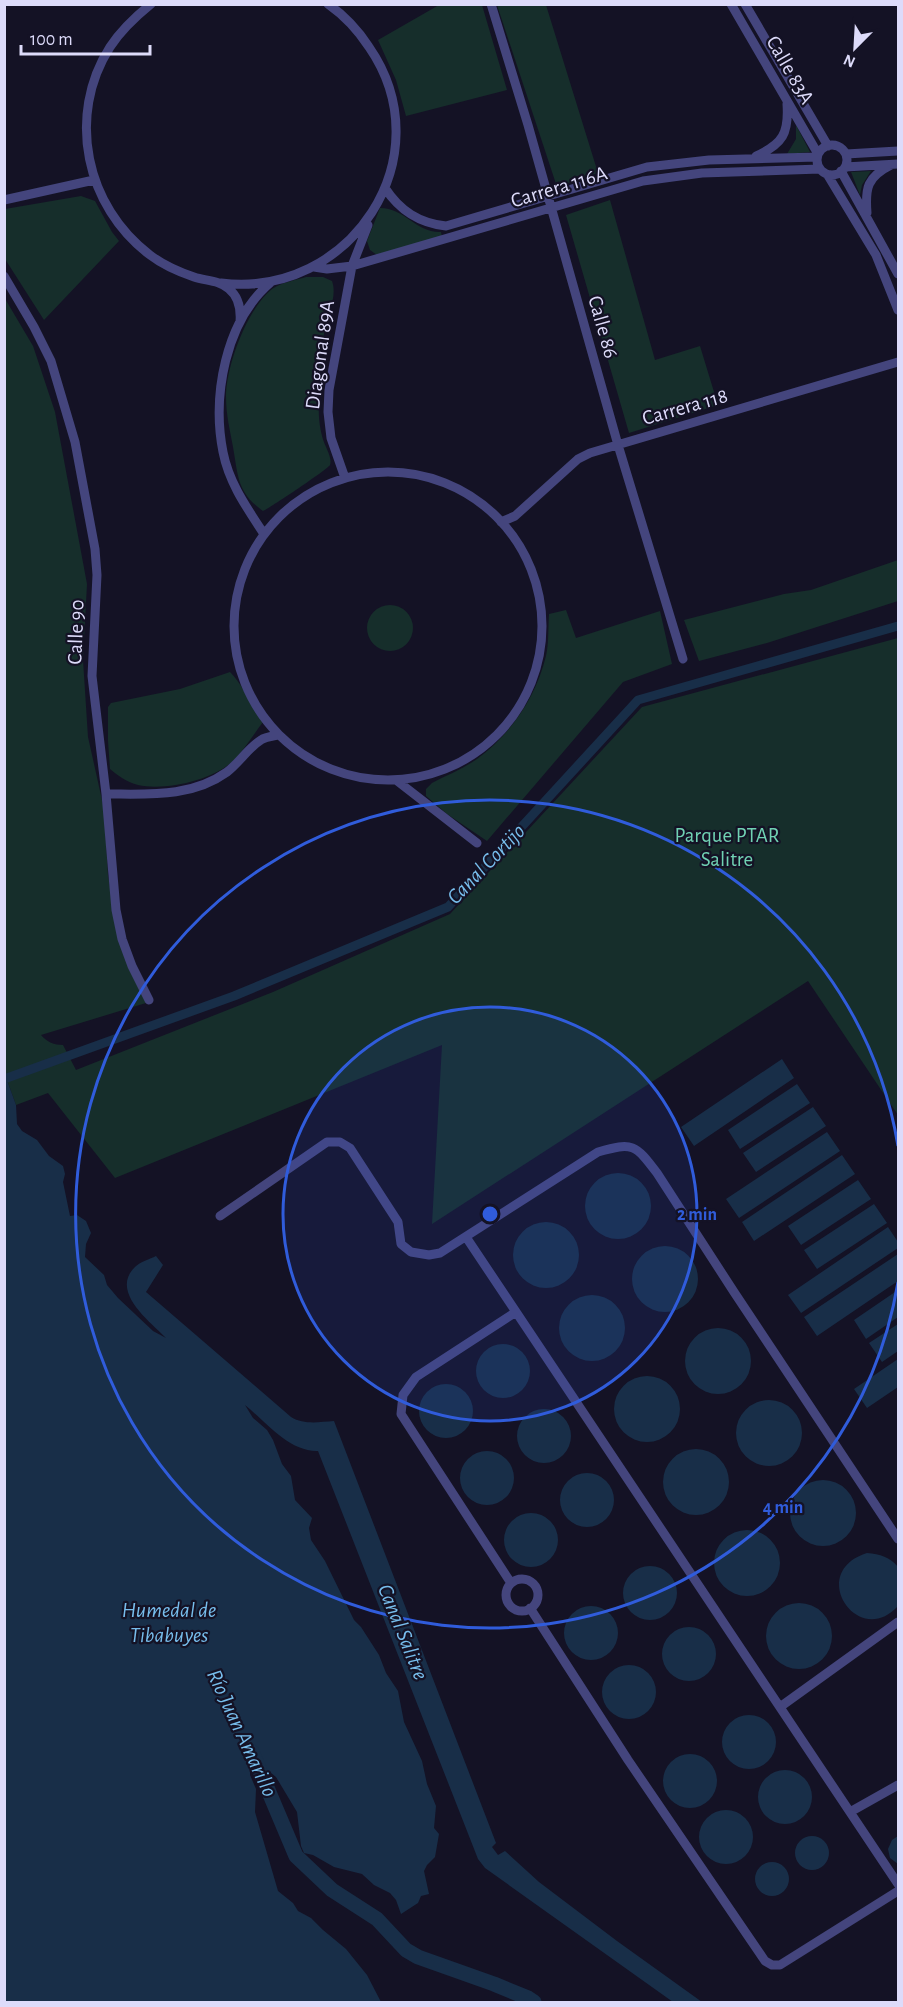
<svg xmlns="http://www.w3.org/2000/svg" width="903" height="2007" font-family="'Alegreya Sans',sans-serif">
<rect width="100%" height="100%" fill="#141225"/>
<!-- green -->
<path fill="#162e2b" d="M439,5H482L507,90L406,116L396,80L378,40Z
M497,5H546L598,173L557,187Z
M796,125L810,152L787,154L796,139Z
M871,171L862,185L860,195L851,172Z
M81,196L95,201L112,232L119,241L44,320L5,259V209Z
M610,200L655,360L700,346L718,405L629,433L566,215Z
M380,208C405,208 416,233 441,232L442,237L377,255L370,250L367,241Z
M306,277H323L332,281C338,298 326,316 324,334C323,343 324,352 324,361C323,375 319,389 319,402C318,417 320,434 326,447C328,452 332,459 330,465C328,469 270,508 263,511C237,493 238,475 233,447C230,430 226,415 226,397C226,366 247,309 272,289C280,283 296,280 306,277Z
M4,297L33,346L55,412L87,584L83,660L88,737L104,809L108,875L114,912L146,1003L41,1035C47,1042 54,1045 63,1045L76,1070L273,992L450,914L642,707L898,638V1115L808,981L432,1224L442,1045L115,1178L48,1093L16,1105L4,1072Z
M898,560V601L767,643L699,661L684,620L784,594L811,590Z
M367 628a23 23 0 1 1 46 0a23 23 0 1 1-46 0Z
M566,610L576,638L660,611L672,664L623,682L487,841L447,814L426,796V789L432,783C447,775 463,769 477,759C511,734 536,697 546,656C549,643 548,628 549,614Z
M230,672C243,685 252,706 263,722C254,734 245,748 235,759C215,780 166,791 138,785C127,782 118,776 110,769L108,741V707L111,703L180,689Z"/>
<!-- water -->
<path fill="#182e48" d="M782,1059L794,1078L694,1146L681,1127Z
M4,1072L16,1105L17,1124L22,1131L37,1140L49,1156L63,1166L65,1174L63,1182L70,1216L77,1215L86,1221L91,1233L86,1244L85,1257L104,1275L107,1285L118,1298L153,1331L166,1338C152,1323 109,1292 135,1267C140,1262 150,1259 156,1256L163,1265L146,1292L291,1417C304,1425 319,1422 334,1421L496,1843L492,1847L498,1855L505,1851L539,1882L617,1941L702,2002H673L485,1868L478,1859L318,1451C289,1452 265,1421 245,1405L253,1418L267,1430L273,1440L282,1464L291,1476L295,1500L312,1518L309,1528L311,1540L325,1561L354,1620L361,1627L379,1655L386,1673L398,1691L404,1722L422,1761L427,1784L436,1806L434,1828L439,1834L435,1857L427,1865L424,1871L429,1894L421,1896L418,1903L401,1914L396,1900L390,1893L374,1885L362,1874L334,1867L313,1855L304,1853L301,1846L297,1812L276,1777L271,1773L250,1767V1775L256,1789L255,1812L278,1891L293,1903L298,1911L311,1918L323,1930L346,1949L367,1975L381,2002H5Z
M797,1084L810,1103L740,1149L728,1130Z
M813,1107L826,1126L756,1172L743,1153Z
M827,1132L840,1151L739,1218L726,1199Z
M842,1155L855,1174L754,1241L742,1222Z
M585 1206a33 33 0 1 1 66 0a33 33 0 1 1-66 0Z
M858,1180L871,1199L801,1245L788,1226Z
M874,1204L887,1223L817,1269L804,1250Z
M513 1255a33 33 0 1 1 66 0a33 33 0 1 1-66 0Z
M888,1227L898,1242V1248L801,1313L788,1295Z
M632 1279a33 33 0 1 1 66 0a33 33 0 1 1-66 0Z
M898,1254V1281L817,1336L804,1317Z
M898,1290V1317L866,1339L854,1320Z
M559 1328a33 33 0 1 1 66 0a33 33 0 1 1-66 0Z
M898,1324V1351L882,1362L869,1343Z
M685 1361a33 33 0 1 1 66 0a33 33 0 1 1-66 0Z
M476 1371a27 27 0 1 1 54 0a27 27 0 1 1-54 0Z
M898,1359V1387L867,1408L854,1389Z
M614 1409a33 33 0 1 1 66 0a33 33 0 1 1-66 0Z
M419 1411a27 27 0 1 1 54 0a27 27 0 1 1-54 0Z
M736 1433a33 33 0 1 1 66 0a33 33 0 1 1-66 0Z
M517 1436a27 27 0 1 1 54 0a27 27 0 1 1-54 0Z
M663 1482a33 33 0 1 1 66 0a33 33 0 1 1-66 0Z
M460 1478a27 27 0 1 1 54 0a27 27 0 1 1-54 0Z
M560 1500a27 27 0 1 1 54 0a27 27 0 1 1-54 0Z
M790 1513a33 33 0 1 1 66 0a33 33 0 1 1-66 0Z
M504 1540a27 27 0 1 1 54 0a27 27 0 1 1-54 0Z
M714 1563a33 33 0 1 1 66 0a33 33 0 1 1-66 0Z
M867,1553C880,1554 890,1557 898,1567V1606C858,1650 806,1572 867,1553Z
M623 1593a27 27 0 1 1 54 0a27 27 0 1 1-54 0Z
M766 1636a33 33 0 1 1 66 0a33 33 0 1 1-66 0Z
M564 1633a27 27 0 1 1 54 0a27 27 0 1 1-54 0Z
M662 1654a27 27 0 1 1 54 0a27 27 0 1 1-54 0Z
M602 1692a27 27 0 1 1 54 0a27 27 0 1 1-54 0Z
M722 1742a27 27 0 1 1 54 0a27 27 0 1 1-54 0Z
M663 1781a27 27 0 1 1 54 0a27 27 0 1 1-54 0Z
M758 1797a27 27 0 1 1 54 0a27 27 0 1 1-54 0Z
M699 1837a27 27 0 1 1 54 0a27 27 0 1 1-54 0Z
M795 1853a17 17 0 1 1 34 0a17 17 0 1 1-34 0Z
M898,1836V1864L890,1858L888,1849L892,1840Z
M755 1879a17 17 0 1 1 34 0a17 17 0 1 1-34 0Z"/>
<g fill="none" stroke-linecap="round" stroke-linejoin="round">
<!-- canal -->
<path stroke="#182e48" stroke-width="9" d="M7,1078L234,996L448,907L638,700L898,626"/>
<!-- river -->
<path stroke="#182e48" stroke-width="15" d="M252,1752L296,1856L332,1890L377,1919L406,1950L418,1957L494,1984L528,1998L534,2002"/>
<!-- minor -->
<path stroke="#44457d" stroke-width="9" d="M151,4C135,17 121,30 110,47C66,116 86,207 150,255C163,265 179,272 194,277C206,281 219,280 229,289C239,297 241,309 240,322
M491,4L528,125L618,445L683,659
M731,4L818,154
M745,4L828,146
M817 160a15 15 0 1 1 30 0a15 15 0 1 1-30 0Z
M846,154L898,151
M756,156C783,144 789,133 787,104
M845,167L898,164
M841,171L898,274
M827,174L876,255L898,310
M385,188C400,211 419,223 446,226L647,167L709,160L817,157
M4,200L94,180
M867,213C865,188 867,177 891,165
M314,267L327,269L352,266L643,181L702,173L820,169
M4,276L34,327L51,361L75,442L95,549L97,575L92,676L106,794L116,910L122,939L132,966L149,1000
M221,283C350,299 445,157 369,47C358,30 345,16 328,4
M234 626a154 154 0 1 1 308 0a154 154 0 1 1-308 0Z
M345,478L331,438L328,412L329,390L352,266L368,225
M501,522L515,516L578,459L590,453L898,362
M264,534C247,508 229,483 223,452C212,396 225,321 271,282
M396,780L477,843
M106,794C148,794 191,798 227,772C239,763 248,748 261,740C265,737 273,736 278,735
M220,1216L327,1142H340L350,1148L398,1222L401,1244L411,1252L429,1255L440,1253L598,1152C633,1142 635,1144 657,1173L734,1292L898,1539
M466,1237L898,1884
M506 1595a16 16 0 1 1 32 0a16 16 0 1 1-32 0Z
M511,1583L401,1414L403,1395L416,1377L516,1312
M530,1608L628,1760L765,1961L772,1965H780L898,1891
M780,1707L898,1622
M850,1812L898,1785"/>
</g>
<!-- distance rings -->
<circle cx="490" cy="1214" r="207" fill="#305cdb" fill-opacity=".12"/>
<g fill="none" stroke="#305cdb" stroke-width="3">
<circle cx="490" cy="1214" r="207"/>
<path d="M898 1282A414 414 0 1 1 898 1146"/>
</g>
<g text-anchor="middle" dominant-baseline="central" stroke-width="4.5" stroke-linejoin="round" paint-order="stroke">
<!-- street labels -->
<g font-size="21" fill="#dddbfa" stroke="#141225">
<text transform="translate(790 70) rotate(60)">Calle 83A</text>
<text transform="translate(559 187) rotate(-17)">Carrera 116A</text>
<text transform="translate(603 327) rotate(74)">Calle 86</text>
<text transform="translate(320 355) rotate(-82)">Diagonal 89A</text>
<text transform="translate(685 407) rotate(-16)">Carrera 118</text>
<text transform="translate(76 632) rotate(-88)">Calle 90</text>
</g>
<!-- park labels -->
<g font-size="21" fill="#70d1b3" stroke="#141225">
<text x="727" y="835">Parque PTAR<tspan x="727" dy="24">Salitre</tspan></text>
</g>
<!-- water labels -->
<g font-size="22" font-style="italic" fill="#77bdec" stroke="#141225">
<text transform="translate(486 864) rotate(-46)">Canal Cortijo</text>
<text x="169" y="1610">Humedal de<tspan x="169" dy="25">Tibabuyes</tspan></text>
<text transform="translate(403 1632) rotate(68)">Canal Salitre</text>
<text transform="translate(242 1733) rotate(65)">Río Juan Amarillo</text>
</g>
</g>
<circle cx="490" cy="1214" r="9" fill="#305cdb" stroke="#141225" stroke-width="3"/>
<g font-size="18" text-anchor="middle" font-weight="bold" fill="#305cdb" stroke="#141225" stroke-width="4.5" stroke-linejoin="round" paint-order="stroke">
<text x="697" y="1220">2 min</text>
<text x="783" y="1513">4 min</text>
</g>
<!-- border -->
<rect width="903" height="2007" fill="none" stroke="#dddbfa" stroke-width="12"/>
<!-- north arrow -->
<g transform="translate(855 48) rotate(204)" stroke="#141225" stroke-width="4.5" paint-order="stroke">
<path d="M0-4.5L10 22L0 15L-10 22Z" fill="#dddbfa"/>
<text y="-9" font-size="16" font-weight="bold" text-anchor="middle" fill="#dddbfa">N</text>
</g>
<!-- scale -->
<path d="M21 45v9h129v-9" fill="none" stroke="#dddbfa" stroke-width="3"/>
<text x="30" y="45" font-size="18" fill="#dddbfa" stroke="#141225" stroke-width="4.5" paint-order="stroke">100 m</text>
</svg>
